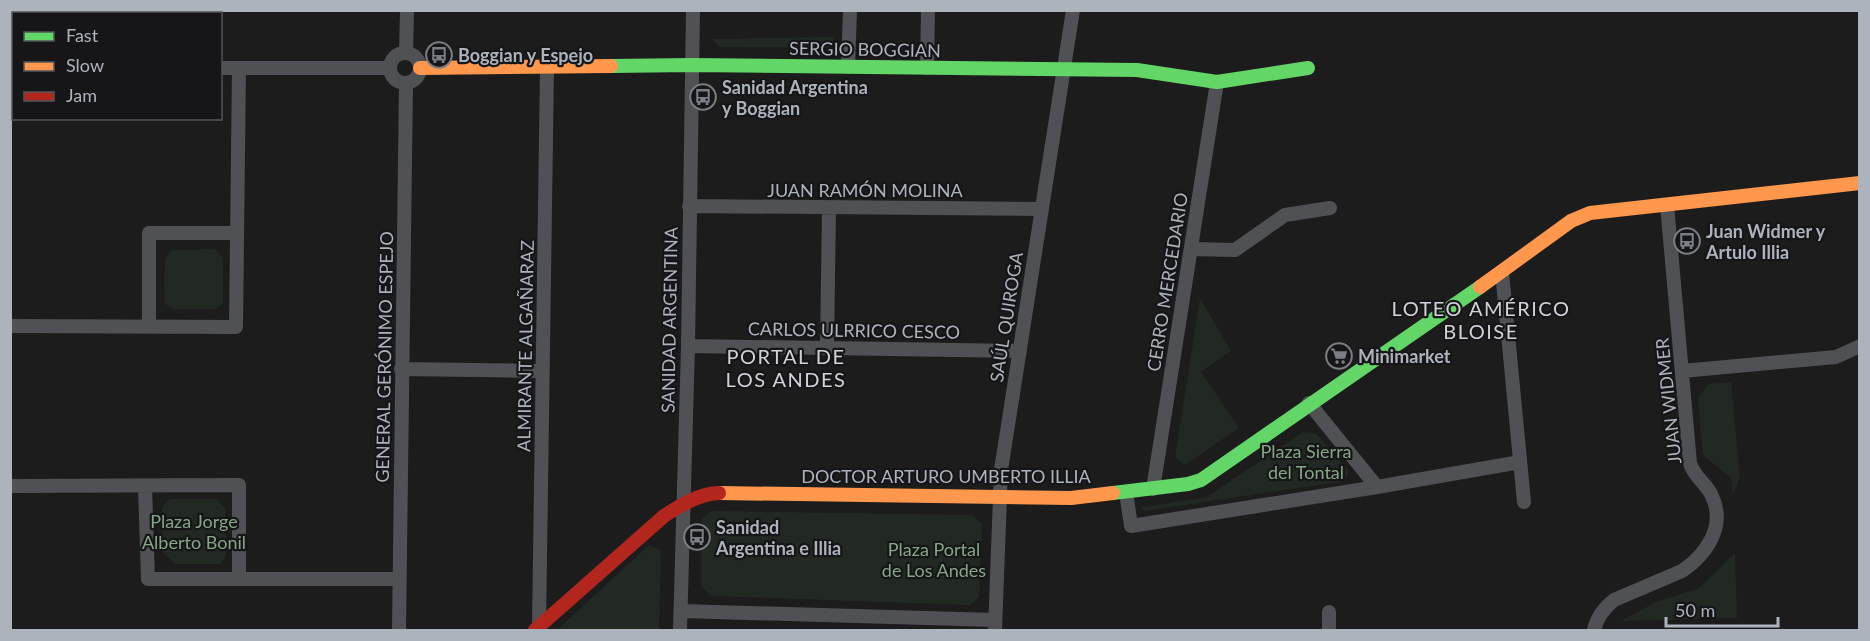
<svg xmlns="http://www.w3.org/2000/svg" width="1870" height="641" font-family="Lato,sans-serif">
<rect width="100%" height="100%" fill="#1c1c1c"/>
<!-- green -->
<path fill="#212922" d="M834,37L833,48L720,47L712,39Z
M214,249L223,258V303L216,309H173L164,303L165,259L172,250Z
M1200,298L1231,351L1201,372L1239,428L1185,465L1175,457Z
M1731,382L1740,477L1733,495L1731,478L1703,455L1698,397L1709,384Z
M1303,432L1316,433L1349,472L1344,481L1145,511L1142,510L1143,507L1207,497Z
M170,499H216L225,508L226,556L220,564H175L162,552V507Z
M711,511L972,515L982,524L979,596L970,605L710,596L701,585L702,519Z
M649,545L661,550L659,630H557Z
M1735,553L1737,618L1621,621L1656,602L1699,588Z"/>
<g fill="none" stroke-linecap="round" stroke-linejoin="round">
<!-- street -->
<path stroke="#505155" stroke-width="14" d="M390 68a15 15 0 1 1 30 0a15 15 0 1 1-30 0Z
M406,53L407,10
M10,67H14
M848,67L850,10
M220,68H390
M927,68L928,10
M689,206L1041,209
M1191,249L1235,250L1285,215L1330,208
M1502,272L1524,502
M10,326L236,327L239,68
M149,327V233H237
M688,346L1020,351
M827,348L829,208
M401,369L543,371
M1682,371L1836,357L1860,346
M1309,403L1377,487
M10,486L239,485V578
M145,486L148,579H399
M1153,489L1217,82
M1126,492L1131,526L1377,487L1520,462
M681,611L995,620
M539,627L547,67
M399,630L406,83
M680,630L688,346L693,10
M995,630L1001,470L1073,10
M1329,630V612
M1594,630C1597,617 1604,608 1614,600L1682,571C1707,554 1727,525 1711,494C1705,482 1694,477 1690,463L1667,205"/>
<!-- fast -->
<path stroke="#63d668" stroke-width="14" d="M611,66L692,65L1137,70L1217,82L1308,68
M1113,493L1188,484L1201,480L1480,287"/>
<!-- slow -->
<path stroke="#ff974d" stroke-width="14" d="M420,68L611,66
M1480,287L1571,221L1590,213L1860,183
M719,493L1071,498L1113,493"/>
<!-- jam -->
<path stroke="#b3261e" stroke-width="14" d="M535,630L664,516C679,506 700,493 719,493"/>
</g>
<!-- icons -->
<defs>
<g id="bus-ring" transform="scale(1.35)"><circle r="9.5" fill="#161618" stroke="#7a7e84" stroke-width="1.5"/><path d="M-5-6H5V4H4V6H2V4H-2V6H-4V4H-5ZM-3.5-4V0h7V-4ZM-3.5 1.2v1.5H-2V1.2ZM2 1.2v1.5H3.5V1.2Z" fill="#7a7e84"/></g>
<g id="supermarket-ring" transform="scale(1.35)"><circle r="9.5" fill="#161618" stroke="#7a7e84" stroke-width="1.5"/><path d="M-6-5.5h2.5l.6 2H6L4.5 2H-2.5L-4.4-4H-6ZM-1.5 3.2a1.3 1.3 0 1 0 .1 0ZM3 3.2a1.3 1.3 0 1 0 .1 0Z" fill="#7a7e84"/></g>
</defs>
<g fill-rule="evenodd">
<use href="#bus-ring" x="439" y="55"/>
<use href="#bus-ring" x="703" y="97"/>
<use href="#bus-ring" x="1687" y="241"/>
<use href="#supermarket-ring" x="1339" y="356"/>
<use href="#bus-ring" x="697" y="537"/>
</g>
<g text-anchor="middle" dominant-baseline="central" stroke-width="4.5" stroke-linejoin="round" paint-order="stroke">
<!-- street labels -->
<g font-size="18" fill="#adb3bc" stroke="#161618">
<text transform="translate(865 49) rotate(1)">SERGIO BOGGIAN</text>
<text x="865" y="190">JUAN RAMÓN MOLINA</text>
<text transform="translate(1167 282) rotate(-81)">CERRO MERCEDARIO</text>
<text transform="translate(1006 317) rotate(-81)">SAÚL QUIROGA</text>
<text transform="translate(669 320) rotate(-89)">SANIDAD ARGENTINA</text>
<text transform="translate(854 330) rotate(1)">CARLOS ULRRICO CESCO</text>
<text transform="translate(525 346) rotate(-89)">ALMIRANTE ALGAÑARAZ</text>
<text transform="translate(384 357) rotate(-89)">GENERAL GERÓNIMO ESPEJO</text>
<text transform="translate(1668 401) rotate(-96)">JUAN WIDMER</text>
<text x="946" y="476">DOCTOR ARTURO UMBERTO ILLIA</text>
</g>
<!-- poi labels -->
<g font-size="18" font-weight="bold" fill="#adb3bc" stroke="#161618" text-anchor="start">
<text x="458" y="55">Boggian y Espejo</text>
<text x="722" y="87">Sanidad Argentina<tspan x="722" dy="21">y Boggian</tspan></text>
<text x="1706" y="231">Juan Widmer y<tspan x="1706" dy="21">Artulo Illia</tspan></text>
<text x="1358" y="356">Minimarket</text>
<text x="716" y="527">Sanidad<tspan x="716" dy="21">Argentina e Illia</tspan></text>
</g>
<!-- park labels -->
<g font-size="18" fill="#85a785" stroke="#161618">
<text x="1306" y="451">Plaza Sierra<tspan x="1306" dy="21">del Tontal</tspan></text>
<text x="194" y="521">Plaza Jorge<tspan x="194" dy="21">Alberto Bonil</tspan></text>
<text x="934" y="549">Plaza Portal<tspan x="934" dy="21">de Los Andes</tspan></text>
</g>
<!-- neighbourhood labels -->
<g font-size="20" letter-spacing="1.5" fill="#cfd2d8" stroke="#161618">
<text x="1481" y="308">LOTEO AMÉRICO<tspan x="1481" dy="23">BLOISE</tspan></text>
<text x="786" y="356">PORTAL DE<tspan x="786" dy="23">LOS ANDES</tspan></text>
</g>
</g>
<!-- border -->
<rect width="1870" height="641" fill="none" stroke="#adb3bc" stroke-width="24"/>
<!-- legend -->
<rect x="12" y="12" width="210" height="108" fill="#161618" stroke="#52555a" stroke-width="1.5"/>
<rect x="24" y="32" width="30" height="9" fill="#63d668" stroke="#52555a" stroke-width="1.5"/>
<text x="66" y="42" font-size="18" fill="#adb3bc">Fast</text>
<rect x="24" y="62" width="30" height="9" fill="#ff974d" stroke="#52555a" stroke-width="1.5"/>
<text x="66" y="72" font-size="18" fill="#adb3bc">Slow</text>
<rect x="24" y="92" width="30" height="9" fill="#b3261e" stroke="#52555a" stroke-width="1.5"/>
<text x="66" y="102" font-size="18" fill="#adb3bc">Jam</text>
<!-- scale -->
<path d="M1666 617v9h112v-9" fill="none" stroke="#adb3bc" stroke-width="3"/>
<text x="1675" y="617" font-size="18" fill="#adb3bc" stroke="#161618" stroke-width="4.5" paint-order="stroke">50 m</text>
</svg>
